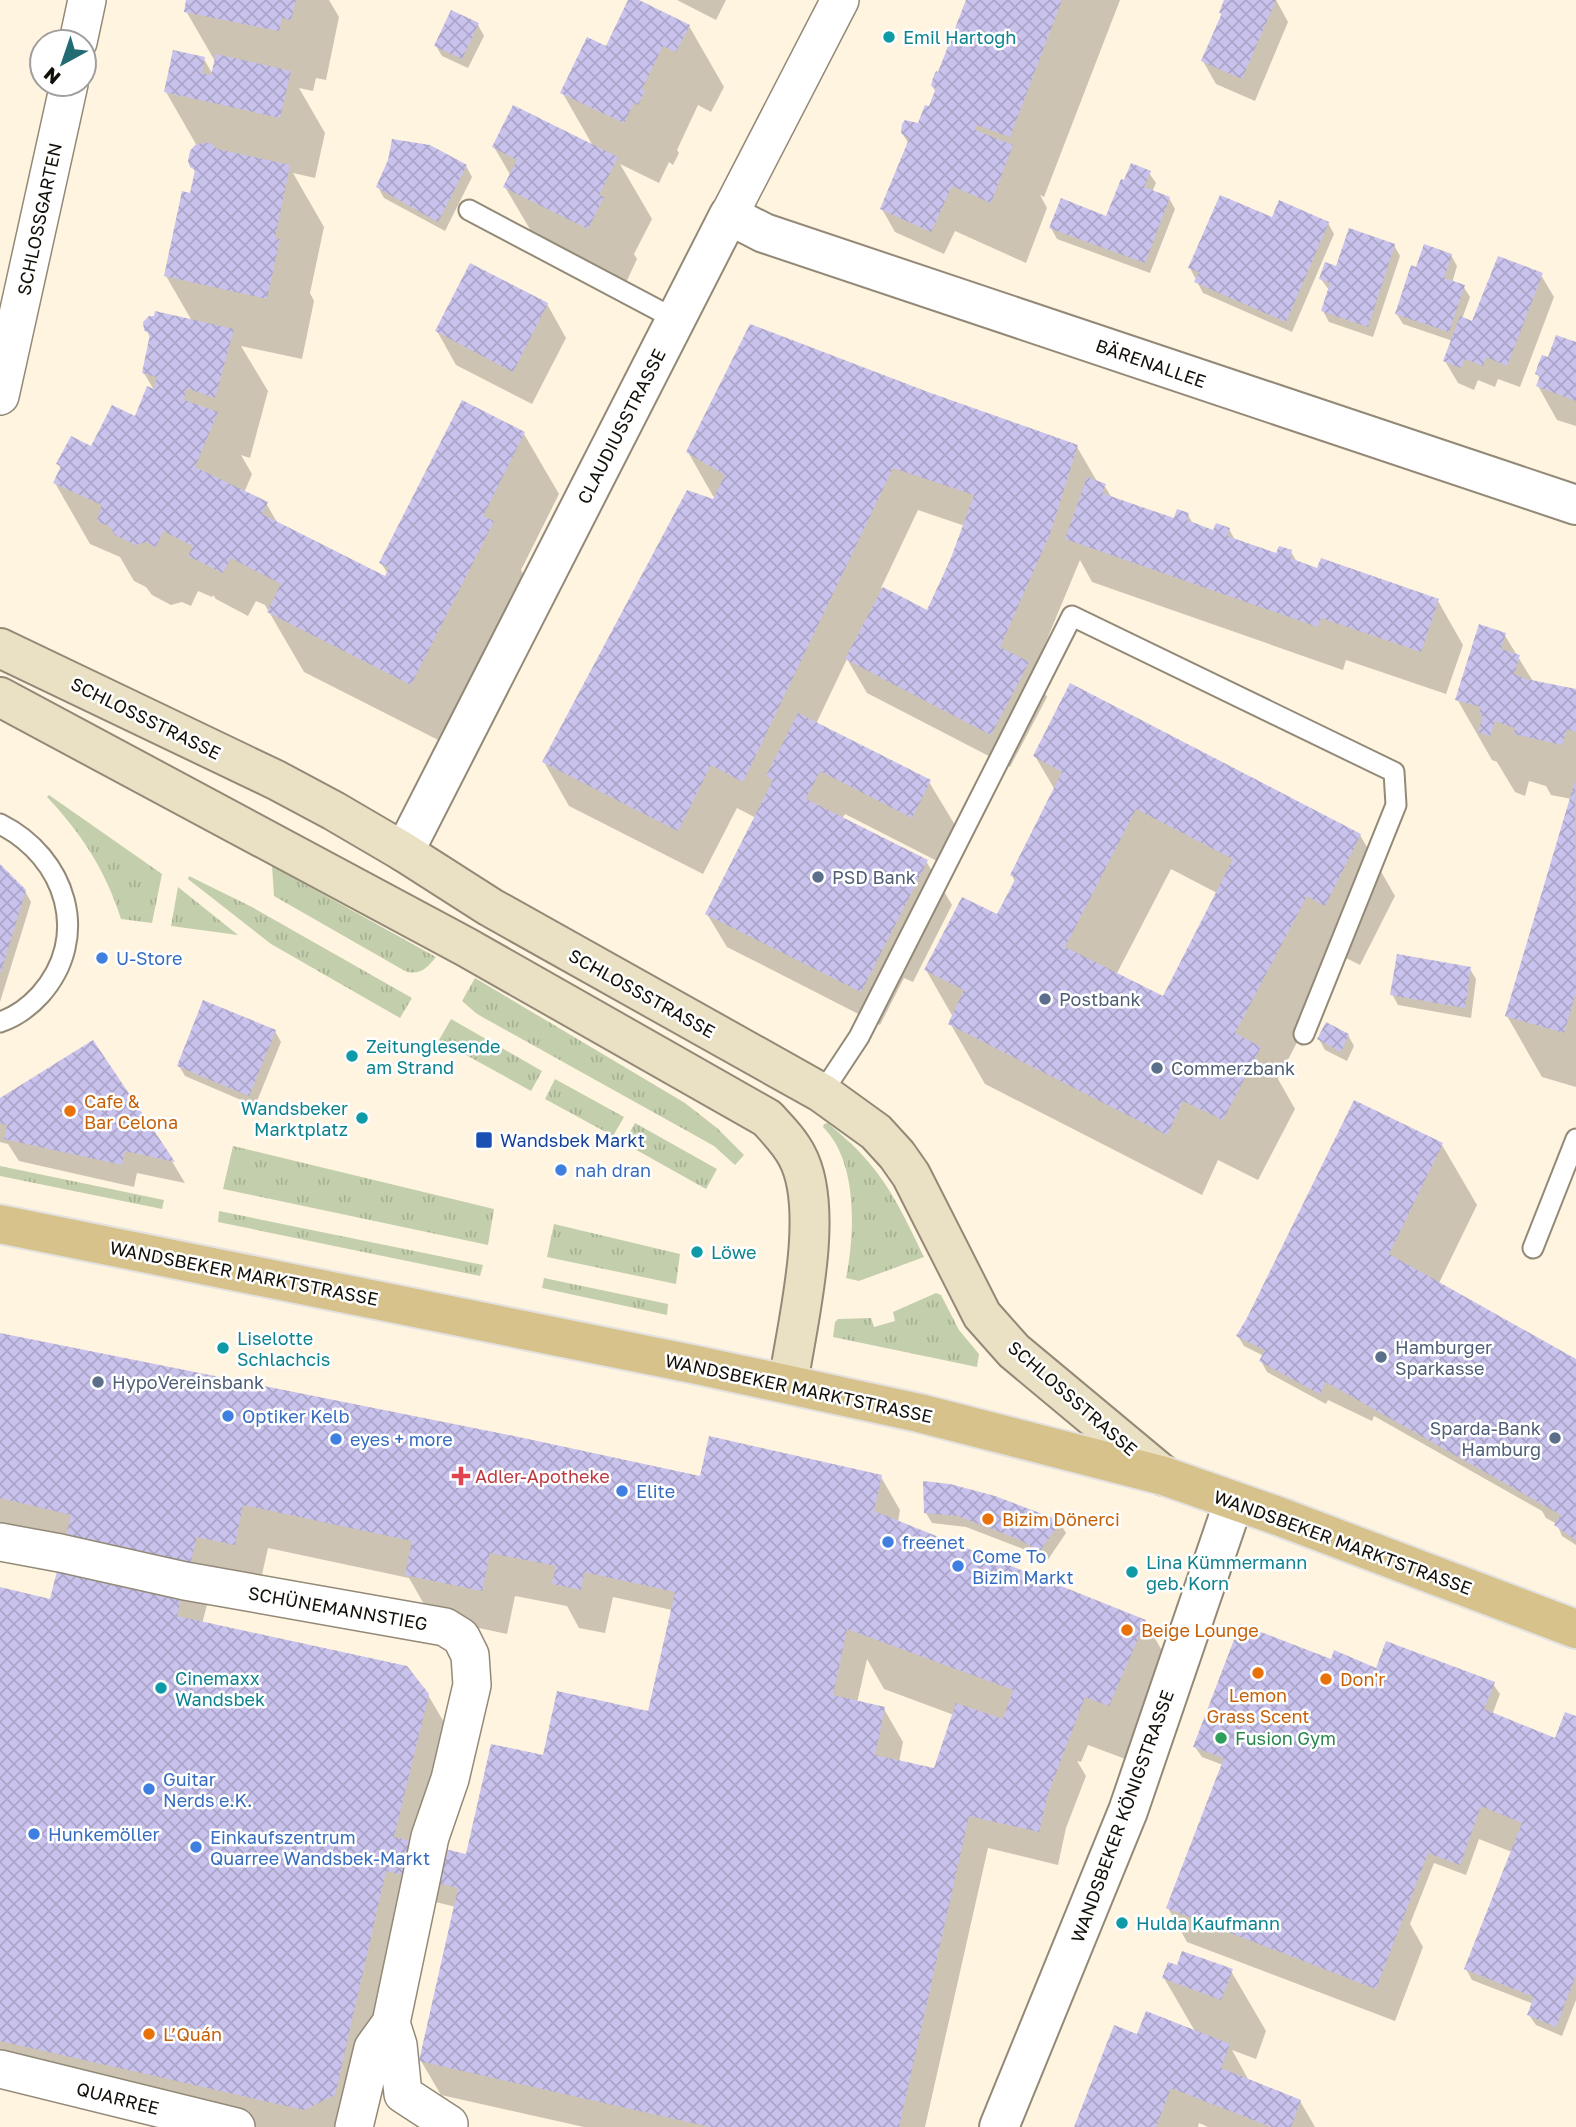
<svg xmlns="http://www.w3.org/2000/svg" width="1576" height="2127" font-family="'Golos Text',sans-serif">
<defs>
<pattern id="grass-tufts" width="24" height="20" patternUnits="userSpaceOnUse" patternTransform="scale(1.75)"><rect width="24" height="20" fill="#c3cfac"/><path d="M3 7l-1-3M5 7V3M7 7l1-3M15 17l-1-3M17 17v-4M19 17l1-3" fill="none" stroke="#a7b193"/></pattern>
<pattern id="building-cross-hatch" width="8" height="8" patternUnits="userSpaceOnUse" patternTransform="scale(1.75)"><rect width="8" height="8" fill="#c8c2ec"/><path d="M0 0l8 8M0 8l8-8" fill="none" stroke="#aba6c9"/></pattern>
</defs>
<rect width="100%" height="100%" fill="#fff4e0"/>
<!-- grass -->
<path fill="url(#grass-tufts)" d="M49,795L162,874L152,923L121,919C106,871 81,833 47,797Z
M272,866L436,957C427,968 420,976 405,971L274,896Z
M189,876L252,907L412,998L400,1018L271,944L188,879Z
M178,887L238,935L171,926Z
M475,978L685,1103L717,1128L744,1155L735,1165L714,1146L477,1014L462,1001Z
M451,1019L542,1071L531,1091L439,1040Z
M555,1079L624,1117L613,1136L545,1099Z
M635,1123L717,1169L706,1189L624,1143Z
M828,1123C840,1134 854,1145 864,1157C891,1186 907,1222 924,1257L859,1281L846,1278C855,1234 858,1161 823,1127L824,1124Z
M233,1146L494,1209L488,1245L223,1189Z
M0,1166L164,1200L162,1209L0,1176Z
M219,1211L483,1265L480,1276L218,1222Z
M554,1224L680,1254L676,1284L547,1257Z
M544,1278L668,1304L667,1315L542,1288Z
M936,1293L941,1295L959,1330L979,1354L977,1367L833,1337L835,1322L838,1319L871,1318L874,1327L895,1321L893,1312Z"/>
<!-- shadow -->
<path fill="#0003" fill-rule="evenodd" d="M188,0H329L339,17L326,80L316,78L313,91L299,88L325,133L315,178L293,173L324,227L310,293L314,301L302,359L241,346L268,391L250,458L241,455L252,474L244,493L266,503L278,524L386,579L388,574L381,563L524,434L559,494L521,570L528,583L446,744L304,672L265,605L256,601L248,616L216,599L213,595L212,597L198,591L191,606L182,602L171,605L152,595L146,587L134,581L120,557L90,544L55,483L61,469L58,464L92,448L136,418L154,390L144,373L151,339L146,329L192,321L166,276L191,195L196,173L192,166L197,146L166,92L204,59L213,75L216,63L186,11Z
M630,0H635L689,26L724,87L711,112L698,105L677,150L679,153L673,165L669,162L659,183L620,164L652,219L634,254L637,259L623,289L541,248L505,187L511,176L494,147L593,146L562,92L607,49Z
M677,0H726L716,20Z
M968,0H1120L1044,197L1040,195L1047,208L1026,263L955,231L944,254L895,232L882,209L909,144L902,133L919,125L930,109L936,92L932,86L939,74Z
M1226,0H1276L1288,22L1255,101L1216,84L1203,61L1222,16L1221,13Z
M478,25L484,36L468,68L442,56L436,46Z
M466,166L472,177L445,231L384,198L378,187Z
M1149,173L1156,183L1152,192L1169,198L1175,209L1150,273L1057,239L1051,228L1107,219Z
M1273,219L1328,223L1334,234L1292,332L1203,293L1190,268Z
M1394,245L1400,256L1373,337L1329,322L1323,311L1329,290L1321,279L1337,268Z
M1451,255L1457,266L1452,283L1463,286L1470,297L1462,319L1473,323L1541,275L1554,297L1520,387L1498,379L1495,387L1478,380L1474,390L1458,383L1445,361L1453,341L1403,324L1396,313L1417,269Z
M547,304L566,338L532,404L456,365L437,331Z
M1576,344V426L1557,420L1538,386L1540,379L1537,373L1549,360Z
M927,394L1077,447L1098,483L1104,485L1112,498L1175,520L1188,515L1193,524L1214,532L1229,529L1235,540L1277,555L1291,552L1297,562L1318,570L1438,601L1463,645L1446,694L1346,660L1343,670L1092,582L1080,560L1033,673L1047,697L1010,767L867,693L847,659L816,724L929,782L955,825L937,861L845,814L842,819L926,861L952,905L913,982L904,978L880,1025L727,947L707,914L756,818L737,808L703,874L569,806L544,762L716,498L713,496L688,452ZM918,510L965,526L928,612L881,588Z
M1504,634L1534,683L1576,691V1087L1542,1077L1507,1016L1572,799L1551,795L1546,786L1529,781L1525,796L1515,792L1497,762L1492,760L1457,699Z
M1035,756L1360,835L1395,896L1360,965L1342,956L1278,1079L1295,1109L1258,1180L1218,1160L1202,1195L985,1084L950,1023L953,1017L926,970L998,916L1015,882L1012,875L1055,790ZM1171,869L1217,893L1164,998L1116,975Z
M0,866L25,891L31,902L0,1002Z
M1470,969L1476,979L1471,1018L1398,1005L1392,994Z
M275,1031L281,1042L255,1106L185,1076L179,1066Z
M1348,1035L1354,1046L1347,1061L1325,1050L1319,1039Z
M93,1042L173,1163L185,1183L137,1173L134,1187L19,1161L8,1144L0,1142V1100Z
M1442,1145L1477,1205L1439,1283L1576,1361V1545L1562,1536L1557,1524L1546,1518L1542,1511L1374,1416L1372,1421L1328,1400L1326,1404L1267,1372L1261,1361L1264,1356L1244,1346L1238,1336Z
M0,1335L702,1478L881,1477L900,1510L898,1522L1145,1621L1180,1682L1144,1766L1088,1745L1081,1762L1077,1761L1086,1776L1066,1828L1058,1865L988,1848L925,2127H584L441,2095L421,2061L456,1907L407,1895L354,2127H253L0,2069V1589L51,1601L63,1551L0,1534ZM268,1548L409,1578L432,1618L507,1634L515,1596L567,1606L579,1628L605,1633L613,1597L672,1610L649,1714L544,1757L467,1858L419,1845L448,1729L428,1695L202,1624L214,1578L259,1588ZM867,1659L884,1689L954,1715L935,1770L899,1762L903,1742L884,1709L857,1703Z
M994,1497L1060,1523L1066,1533L1047,1561L1026,1550L966,1527L932,1523L926,1513Z
M1332,1662L1380,1672L1493,1684L1500,1694L1492,1715L1556,1740L1576,1718V2000L1562,2036L1536,2025L1529,2015L1534,2004L1472,1980L1466,1969L1512,1852L1479,1839L1466,1875L1434,1863L1410,1924L1423,1947L1395,2021L1187,1942L1168,1908L1223,1765L1202,1757L1195,1747Z
M1231,1971L1266,2031L1256,2059L1232,2050L1248,2079L1300,2101L1315,2127H1208L1199,2123L1198,2127H1076L1138,2036L1196,2033L1164,1978Z"/>
<!-- building -->
<path fill="url(#building-cross-hatch)" fill-rule="evenodd" d="M186,0H296L291,20L282,18L279,31L184,12Z
M628,0H639L690,25L676,52L663,46L642,89L645,91L638,105L634,103L624,123L560,93L587,37L606,46Z
M966,0H1062L1010,137L977,125L975,130L1013,145L991,203L952,186L931,232L880,209L909,139L901,133L902,124L905,120L918,123L925,105L929,106L936,88L931,86L933,78L936,71L938,72Z
M1224,0H1276L1242,79L1201,61L1222,13H1219Z
M451,10L479,23L462,59L434,46Z
M173,50L205,57L202,73L211,75L216,54L291,71L280,118L164,92Z
M513,105L618,157L599,195L604,197L588,229L503,187L517,160L492,147Z
M392,139L430,145L467,165L438,222L376,187L388,160Z
M202,143H211L217,149L290,165L275,238L280,239L267,299L164,276L182,191L190,193L195,170L190,167L188,161L190,151L195,145Z
M1131,163L1151,171L1144,187L1170,197L1145,263L1049,228L1061,198L1106,216L1121,179L1124,180Z
M1220,195L1272,217L1279,200L1329,222L1286,322L1194,282L1199,272L1188,268Z
M1349,228L1395,244L1368,327L1321,311L1330,283L1319,279L1325,262L1336,266Z
M1424,244L1452,254L1444,278L1465,285L1449,332L1395,314L1411,265L1416,267Z
M1498,256L1543,273L1507,366L1486,357L1483,366L1465,359L1461,368L1443,361L1460,316L1472,321Z
M470,263L548,303L513,372L435,331Z
M155,311L234,329L215,398L186,388L184,400L218,412L195,467L268,502L262,514L385,576L389,568L379,563L462,400L525,432L483,516L494,521L411,685L267,612L281,584L231,558L223,573L188,556L193,546L163,531L156,547L146,542L136,545L115,535L109,526L97,521L102,505L53,483L61,466L56,464L71,436L91,446L112,405L135,416L147,386L154,389L157,377L142,373L150,334L144,330L143,322L149,316H154Z
M750,324L928,392L1078,445L1050,534L1000,647L1029,662L991,735L845,659L883,587L927,610L951,558L974,495L893,468L743,782L711,765L678,831L542,762L687,490L713,499L725,475L686,452Z
M1556,335L1576,342V401L1536,386L1540,376L1535,374L1538,365L1542,355L1548,357Z
M1087,477L1106,484L1102,493L1133,504L1174,518L1177,509L1189,513L1187,520L1213,530L1216,523L1230,528L1227,536L1276,553L1279,546L1292,550L1290,558L1317,568L1321,558L1439,599L1421,652L1321,618L1318,627L1065,539Z
M1479,624L1506,633L1501,649L1520,655L1514,674L1526,679L1576,689V732L1567,729L1562,745L1514,734L1515,728L1495,721L1490,736L1478,732L1483,716L1479,715L1481,707L1455,700Z
M1070,683L1361,834L1325,906L1307,896L1235,1033L1261,1047L1223,1120L1183,1101L1167,1135L948,1024L964,990L924,970L962,897L997,914L1016,878L1010,875L1062,772L1033,756ZM1136,809L1233,859L1163,996L1065,947Z
M798,713L931,780L912,818L820,771L806,799L928,860L861,992L705,914L773,780L766,776Z
M1575,781L1576,992L1564,1033L1505,1016Z
M0,864L26,890L1,972H0Z
M1397,954L1471,967L1465,1008L1390,995Z
M203,1000L276,1030L249,1096L177,1066Z
M1326,1022L1349,1034L1341,1052L1317,1039Z
M93,1040L130,1095L175,1162L125,1151L122,1165L4,1139L7,1125L0,1123V1098Z
M1354,1100L1443,1143L1389,1254L1576,1359V1540L1554,1525L1561,1515L1326,1382L1320,1394L1259,1361L1265,1350L1236,1336L1247,1318Z
M0,1333L514,1436L700,1476L709,1436L882,1475L874,1511L1146,1620L1109,1706L1085,1697L1048,1794L1039,1832L969,1816L899,2127H710L419,2061L458,1888L386,1871L335,2095L304,2110L0,2041V1587L50,1599L71,1515L0,1498ZM243,1505L412,1541L405,1575L472,1589L482,1591L490,1553L556,1566L552,1584L581,1590L584,1572L675,1592L648,1711L557,1691L543,1755L491,1744L466,1854L394,1837L429,1694L407,1666L177,1616L197,1537L235,1545ZM847,1629L1013,1690L1003,1719L956,1703L934,1768L875,1755L885,1707L833,1695Z
M923,1481L950,1484L995,1496L1061,1521L1040,1551L1018,1539L958,1516L924,1513Z
M1240,1624L1331,1659L1334,1650L1376,1668L1386,1641L1495,1682L1484,1709L1555,1738L1565,1712L1576,1716V1975L1556,2027L1527,2015L1534,1997L1464,1969L1522,1823L1481,1806L1460,1865L1428,1853L1376,1989L1166,1908L1224,1758L1193,1747Z
M1182,1951L1233,1969L1221,2000L1162,1978L1168,1962L1177,1965Z
M1146,2011L1230,2044L1221,2068L1301,2100L1291,2127H1271L1171,2088L1156,2127H1074L1114,2025L1137,2034Z"/>
<g fill="none" stroke-linecap="round" stroke-linejoin="round">
<!-- service casing -->
<g stroke="#938977" stroke-width="23">
<path id="service" d="M469,210L675,319
M0,824C66,857 92,937 40,995C29,1007 15,1017 0,1022
M822,1093L859,1037L1072,616L1394,772L1396,805L1304,1034
M1533,1248L1576,1139"/>
</g>
<!-- minor casing -->
<g stroke="#938977" stroke-width="40">
<path id="minor" d="M78,42L87,0
M729,215L840,0
M0,396L69,84
M0,1542L60,1553L185,1581L445,1627L461,1637L470,1655L472,1685L450,1779L430,1837L391,2023L373,2048L354,2127
M391,2023L398,2045L403,2094L449,2124
M0,2069L236,2127"/>
</g>
<!-- tertiary casing -->
<g stroke="#938977" stroke-width="42">
<path id="tertiary" d="M404,852L729,215L764,233L1576,505
M999,2127L1128,1811L1234,1501"/>
</g>
<!-- secondary casing -->
<g stroke="#938977" stroke-width="42">
<path id="secondary" d="M0,648L276,780L334,811L404,852L490,907L822,1093L876,1132L897,1155L911,1175L982,1315L1014,1351L1164,1476
M0,697L466,947L767,1118C778,1130 790,1142 797,1156C826,1210 797,1324 788,1384"/>
</g>
<!-- primary casing -->
<g stroke="#e3e2e1" stroke-width="42">
<path id="primary" d="M0,1224L697,1365L919,1413L1164,1476L1278,1516L1576,1629"/>
</g>
<!-- service -->
<use href="#service" stroke="#fff" stroke-width="19"/>
<!-- minor -->
<use href="#minor" stroke="#fff" stroke-width="37"/>
<!-- tertiary -->
<use href="#tertiary" stroke="#fff" stroke-width="38"/>
<!-- secondary -->
<use href="#secondary" stroke="#eae0c4" stroke-width="38"/>
<!-- primary -->
<use href="#primary" stroke="#d6c28a" stroke-width="38"/>
</g>
<!-- markers -->
<g fill="#0f9aa8" stroke="#fff" stroke-width="2.5">
<circle cx="889" cy="37" r="7"/>
<circle cx="352" cy="1056" r="7"/>
<circle cx="362" cy="1118" r="7"/>
<circle cx="697" cy="1252" r="7"/>
<circle cx="223" cy="1348" r="7"/>
<circle cx="1132" cy="1572" r="7"/>
<circle cx="161" cy="1688" r="7"/>
<circle cx="1122" cy="1923" r="7"/>
</g>
<g fill="#5c6f8a" stroke="#fff" stroke-width="2.5">
<circle cx="818" cy="877" r="7"/>
<circle cx="1045" cy="999" r="7"/>
<circle cx="1157" cy="1068" r="7"/>
<circle cx="1381" cy="1357" r="7"/>
<circle cx="98" cy="1382" r="7"/>
<circle cx="1555" cy="1438" r="7"/>
</g>
<g fill="#3f7fe0" stroke="#fff" stroke-width="2.5">
<circle cx="102" cy="958" r="7"/>
<circle cx="561" cy="1170" r="7"/>
<circle cx="228" cy="1416" r="7"/>
<circle cx="336" cy="1439" r="7"/>
<circle cx="622" cy="1491" r="7"/>
<circle cx="888" cy="1542" r="7"/>
<circle cx="958" cy="1566" r="7"/>
<circle cx="149" cy="1789" r="7"/>
<circle cx="34" cy="1834" r="7"/>
<circle cx="196" cy="1847" r="7"/>
</g>
<g fill="#e8710a" stroke="#fff" stroke-width="2.5">
<circle cx="70" cy="1111" r="7"/>
<circle cx="988" cy="1519" r="7"/>
<circle cx="1127" cy="1630" r="7"/>
<circle cx="1258" cy="1673" r="7"/>
<circle cx="1326" cy="1679" r="7"/>
<circle cx="149" cy="2034" r="7"/>
</g>
<rect fill="#1a4fb4" stroke="#fff" stroke-width="2.5" x="475" y="1131" width="18" height="18" rx="3.5"/>
<path fill="#e0444e" stroke="#fff" stroke-width="2.5" d="M457.5 1465.5h7v7h7v7h-7v7h-7v-7h-7v-7h7z"/>
<circle fill="#2e9e5b" stroke="#fff" stroke-width="2.5" cx="1221" cy="1738" r="7"/>
<g text-anchor="middle" dominant-baseline="central" stroke-width="5" stroke-linejoin="round" paint-order="stroke">
<!-- culture labels -->
<g font-size="18" fill="#0d838f" stroke="#fff" text-anchor="start">
<text x="903" y="37">Emil Hartogh</text>
<text x="366" y="1046">Zeitunglesende<tspan x="366" dy="21">am Strand</tspan></text>
<text x="348" y="1108" text-anchor="end">Wandsbeker<tspan x="348" dy="21">Marktplatz</tspan></text>
<text x="711" y="1252">Löwe</text>
<text x="237" y="1338">Liselotte<tspan x="237" dy="21">Schlachcis</tspan></text>
<text x="1146" y="1562">Lina Kümmermann<tspan x="1146" dy="21">geb. Korn</tspan></text>
<text x="175" y="1678">Cinemaxx<tspan x="175" dy="21">Wandsbek</tspan></text>
<text x="1136" y="1923">Hulda Kaufmann</text>
</g>
<!-- street labels -->
<g font-size="18" fill="#131009" stroke="#fff">
<text transform="translate(39 219) rotate(-78)">SCHLOSSGARTEN</text>
<text transform="translate(1151 363) rotate(19)">BÄRENALLEE</text>
<text transform="translate(621 426) rotate(-63)">CLAUDIUSSTRASSE</text>
<text transform="translate(146 718) rotate(26)">SCHLOSSSTRASSE</text>
<text transform="translate(642 993) rotate(29)">SCHLOSSSTRASSE</text>
<text transform="translate(244 1273) rotate(11)">WANDSBEKER MARKTSTRASSE</text>
<text transform="translate(799 1388) rotate(12)">WANDSBEKER MARKTSTRASSE</text>
<text transform="translate(1073 1398) rotate(41)">SCHLOSSSTRASSE</text>
<text transform="translate(1343 1542) rotate(20)">WANDSBEKER MARKTSTRASSE</text>
<text transform="translate(338 1608) rotate(10)">SCHÜNEMANNSTIEG</text>
<text transform="translate(1122 1816) rotate(-70)">WANDSBEKER KÖNIGSTRASSE</text>
<text transform="translate(118 2098) rotate(14)">QUARREE</text>
</g>
<!-- service labels -->
<g font-size="18" fill="#4e5e75" stroke="#fff" text-anchor="start">
<text x="832" y="877">PSD Bank</text>
<text x="1059" y="999">Postbank</text>
<text x="1171" y="1068">Commerzbank</text>
<text x="1395" y="1347">Hamburger<tspan x="1395" dy="21">Sparkasse</tspan></text>
<text x="112" y="1382">HypoVereinsbank</text>
<text x="1541" y="1428" text-anchor="end">Sparda-Bank<tspan x="1541" dy="21">Hamburg</tspan></text>
</g>
<!-- shop labels -->
<g font-size="18" fill="#366cbe" stroke="#fff" text-anchor="start">
<text x="116" y="958">U-Store</text>
<text x="575" y="1170">nah dran</text>
<text x="242" y="1416">Optiker Kelb</text>
<text x="350" y="1439">eyes + more</text>
<text x="636" y="1491">Elite</text>
<text x="902" y="1542">freenet</text>
<text x="972" y="1556">Come To<tspan x="972" dy="21">Bizim Markt</tspan></text>
<text x="163" y="1779">Guitar<tspan x="163" dy="21">Nerds e.K.</tspan></text>
<text x="48" y="1834">Hunkemöller</text>
<text x="210" y="1837">Einkaufszentrum<tspan x="210" dy="21">Quarree Wandsbek-Markt</tspan></text>
</g>
<!-- food labels -->
<g font-size="18" fill="#c56008" stroke="#fff" text-anchor="start">
<text x="84" y="1101">Cafe &amp;<tspan x="84" dy="21">Bar Celona</tspan></text>
<text x="1002" y="1519">Bizim Dönerci</text>
<text x="1141" y="1630">Beige Lounge</text>
<text x="1340" y="1679">Don'r</text>
<text x="1258" y="1695" text-anchor="middle">Lemon<tspan x="1258" dy="21">Grass Scent</tspan></text>
<text x="163" y="2034">L’Quán</text>
</g>
<!-- transit labels -->
<g font-size="18" fill="#164399" stroke="#fff" text-anchor="start">
<text x="500" y="1140">Wandsbek Markt</text>
</g>
<!-- health labels -->
<g font-size="18" fill="#be3a42" stroke="#fff" text-anchor="start">
<text x="475" y="1476">Adler-Apotheke</text>
</g>
<!-- leisure labels -->
<g font-size="18" fill="#27864d" stroke="#fff" text-anchor="start">
<text x="1235" y="1738">Fusion Gym</text>
</g>
</g>
<!-- north arrow -->
<g transform="translate(63 63) rotate(220)"><circle r="33" fill="#ffffff" stroke="#a19f9d" stroke-width="2"/>
<path d="M0-5L12 26L0 18L-12 26Z" fill="#216c73"/>
<text y="-10" font-size="19" font-weight="bold" text-anchor="middle" fill="#131009">N</text>
</g>
</svg>
